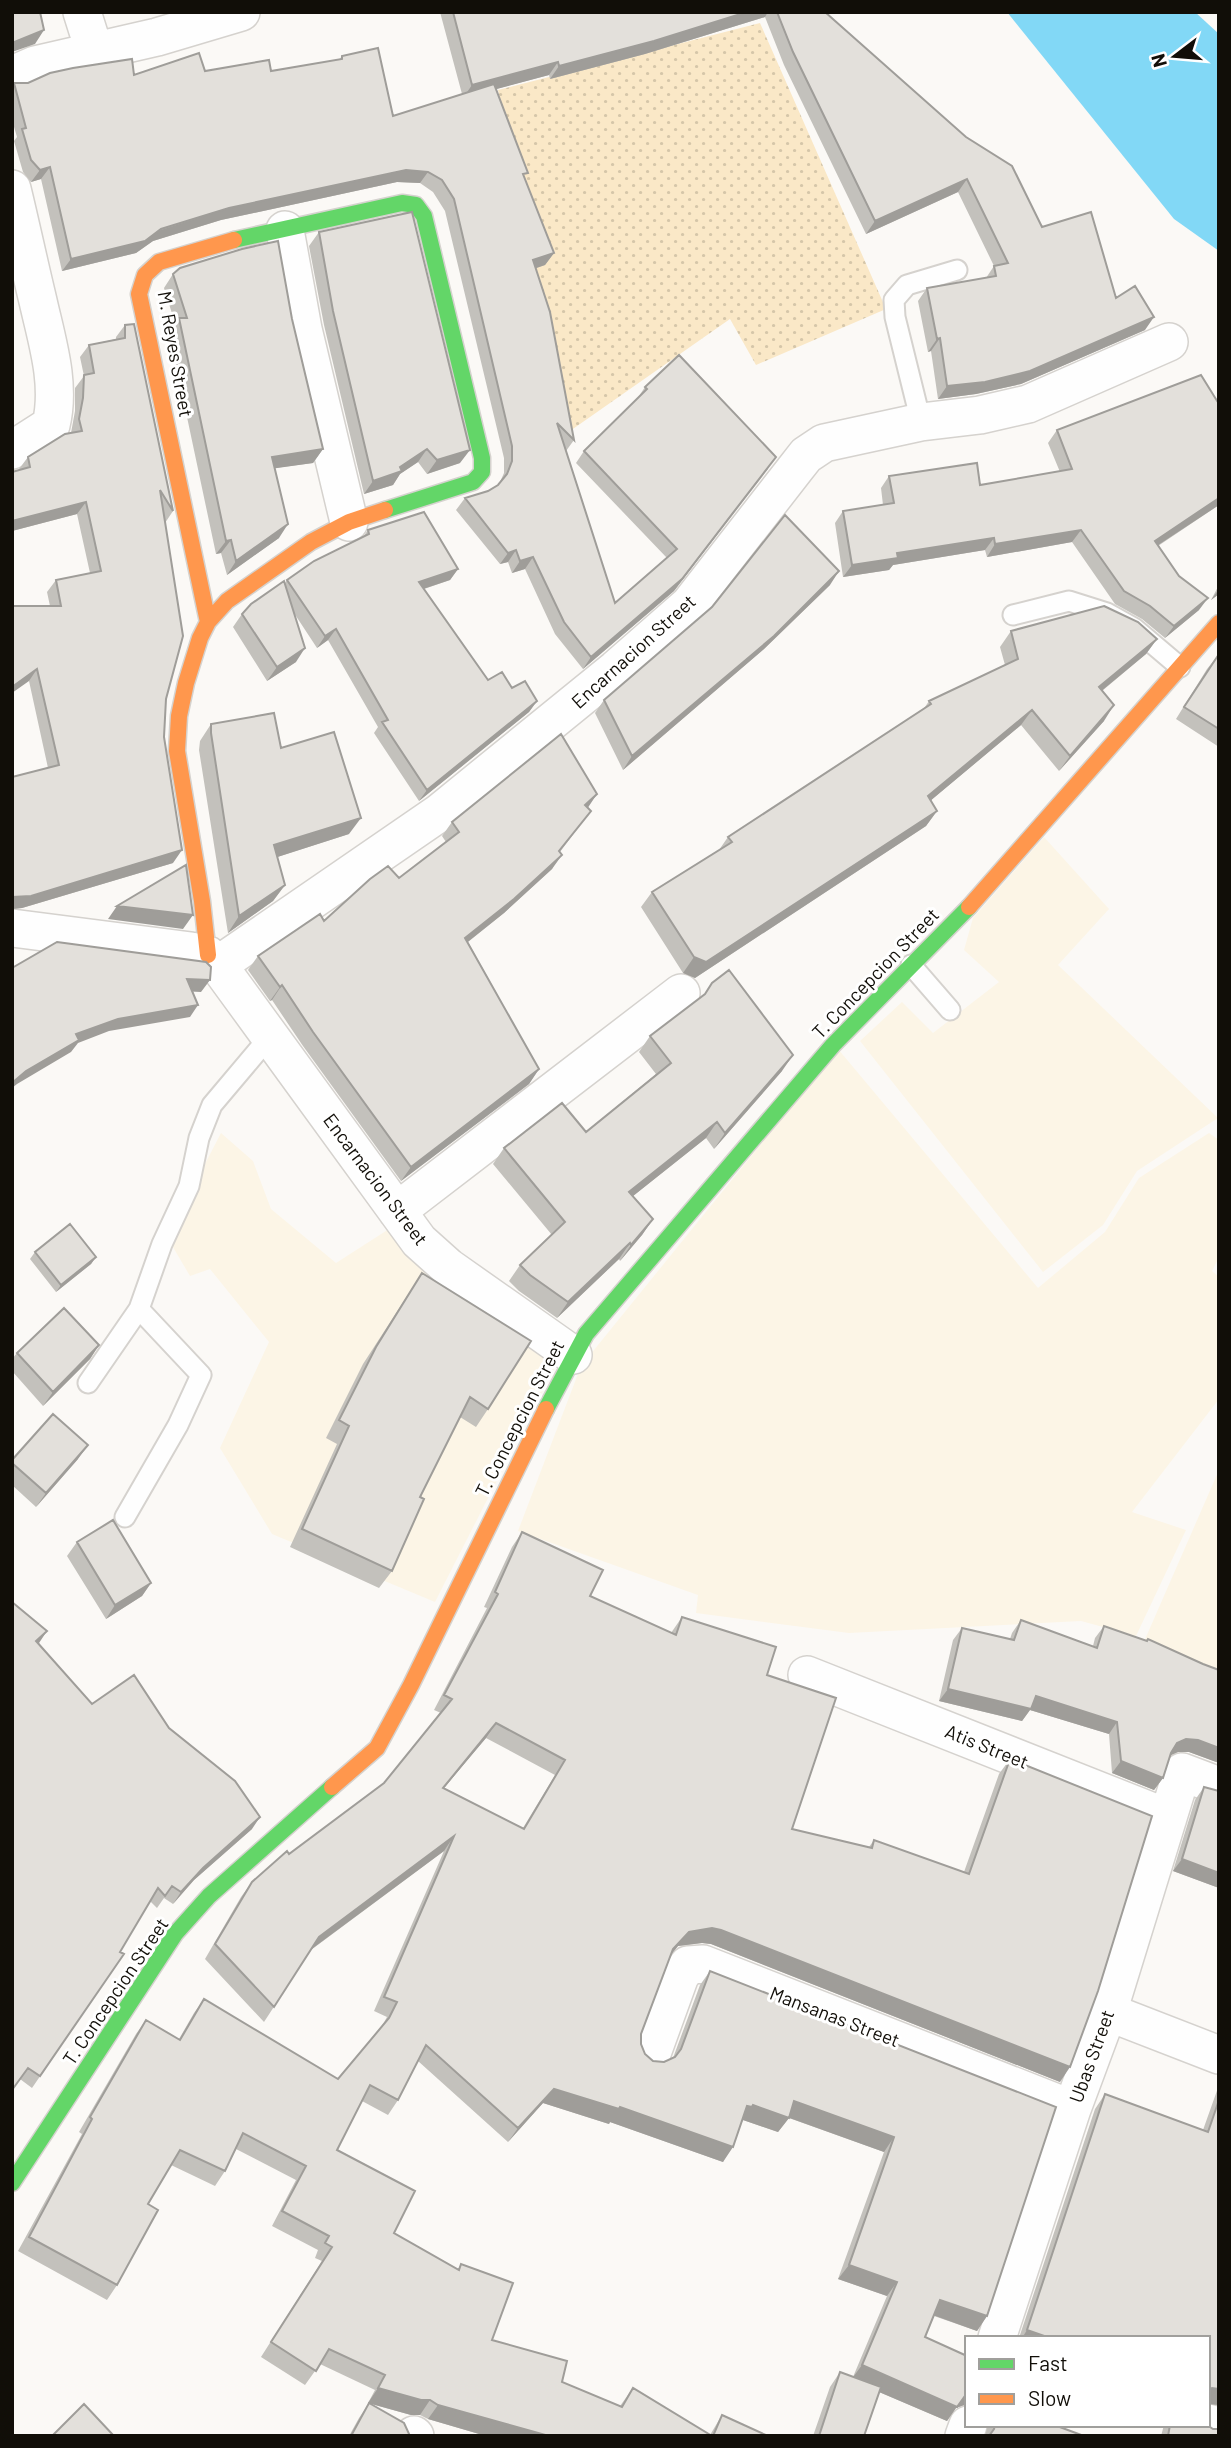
<svg xmlns="http://www.w3.org/2000/svg" width="1231" height="2448" font-family="Barlow,sans-serif">
<defs>
<pattern id="grass-dots" width="8" height="8" patternUnits="userSpaceOnUse" patternTransform="scale(1.75)"><rect width="8" height="8" fill="#fae8c7"/><path d="M2 2h.1M6 6h.1" fill="none" stroke="#d5c6a9" stroke-width="1.8" stroke-linecap="round"/></pattern>
</defs>
<rect width="100%" height="100%" fill="#fbf9f6"/>
<!-- built -->
<path fill="#fcf5e6" d="M1044,837L1109,909L1058,965L1218,1118L1137,1171L1103,1225L1043,1272L860,1041L902,1002L933,1033L999,982L964,950L973,918Z
M838,1049L1038,1288L1105,1232L1139,1178L1209,1133L1219,1140V1257L1212,1271L1219,1277V1399L1132,1512L1186,1530L1136,1636L1081,1621L849,1633L696,1613L698,1595L518,1531L581,1366Z
M221,1133L253,1161L271,1209L336,1263L389,1229L563,1351L435,1602L272,1534L220,1448L269,1342L210,1269L190,1276L167,1237Z
M1219,1470V1673L1143,1644Z"/>
<!-- grass -->
<path fill="url(#grass-dots)" d="M760,23L886,309L756,365L730,319L570,431L498,90Z"/>
<!-- water -->
<path fill="#82d8f6" d="M1007,12H1195L1219,34V251L1174,219Z"/>
<g fill="none" stroke-linecap="round" stroke-linejoin="round">
<!-- lane casing -->
<g stroke="#d5d2ce" stroke-width="23">
<path id="lane" d="M921,422L895,317L894,300L907,285L957,270
M1013,615L1069,601L1107,613L1134,628L1180,667
M911,965L950,1010
M88,1383L139,1309L162,1244L189,1186L199,1138L212,1105L271,1035
M125,1517L178,1425L201,1375L139,1309"/>
</g>
<!-- street casing -->
<g stroke="#d5d2ce" stroke-width="40">
<path id="street" d="M82,12L94,50
M12,75L35,65L157,37L241,12
M12,189C21,226 29,264 38,301C47,341 61,384 51,425L12,450
M285,230L303,329L349,522
M12,928L191,951L208,955L218,965L419,1241L448,1267L573,1355
M218,965L439,813L616,669L689,605L795,469L806,455L824,443L921,422L980,415L1028,404L1169,342
M397,1211L681,993
M807,1675L1168,1818
M1108,2012L1219,2055
M651,2056L680,1976L688,1965L703,1964L1072,2109
M997,2338L1072,2109L1108,2012L1182,1772L1219,1786
M1208,2423L1219,2426
M414,2435L415,2436
M964,2436L968,2425"/>
</g>
<!-- fast casing -->
<g stroke="#d5d2ce" stroke-width="19">
<path id="fast" d="M234,240L402,203L416,205L424,216L482,458V472L473,482L385,510
M546,1409L586,1334L833,1045L969,907
M12,2183L175,1934L209,1896L332,1787"/>
</g>
<!-- slow casing -->
<g stroke="#d5d2ce" stroke-width="19">
<path id="slow" d="M208,622L139,294L145,275L159,262L234,240
M969,907L1219,623
M208,955L202,901L177,751L179,716L186,683L200,638L208,622L227,601L311,542L349,522L385,510
M332,1787L377,1748L411,1685L546,1409"/>
</g>
<!-- lane -->
<use href="#lane" stroke="#fefefe" stroke-width="19"/>
<!-- street -->
<use href="#street" stroke="#fefefe" stroke-width="37"/>
<!-- fast -->
<use href="#fast" stroke="#63d668" stroke-width="16"/>
<!-- slow -->
<use href="#slow" stroke="#ff974d" stroke-width="16"/>
</g>
<!-- wall -->
<path fill="#c3c1bc" fill-rule="evenodd" d="M440,12H825L1116,298L1145,330L1021,384L976,394L938,399L931,351L928,352L918,301L927,288L986,278L994,266L958,192L866,234L784,65L765,17L645,54L550,79L549,75L496,89L524,177L554,253L545,265L536,268L574,440L566,451L615,603L667,558L576,463L584,451L637,399L645,387L768,469L674,591L583,669L555,634L525,569L512,573L508,562L500,564L456,510L465,498L488,491L498,485L500,482L504,473V458L445,211L433,192L420,183L397,182L221,220L153,241L136,253L62,271L41,179L31,182L23,172L14,141L17,137L12,120V85L14,83L205,71H271L339,60L342,56L393,116L462,94Z
M319,232L460,463L427,474L418,462L400,474L393,485L364,494L324,325L309,246Z
M173,274L292,319L323,449L313,463L275,468L279,538L227,575L221,553L216,554L169,332L175,323L164,288Z
M125,325L173,511L165,523L166,699L164,737L173,863L22,908L12,909V777L48,768L29,681L50,606L47,592L56,580L90,573L77,514L12,531V472L19,470V469L28,457L71,433L75,411V388L84,376L80,357L89,345L116,339V337Z
M1219,404V505L1158,546L1199,610L1165,638L1142,619L1115,604L1072,542L987,557L985,550L893,565L889,570L843,577L835,523L843,511L883,505L881,488L889,476L980,485L1060,472L1048,443L1057,430Z
M368,530L458,569L450,580L424,589L488,680L512,688L537,701L529,712L419,801L374,733L378,727L328,640L317,648L294,613L296,662L267,681L233,627L242,614L285,583L287,580L363,537Z
M830,585L764,649L623,770L595,713L604,700L712,607Z
M1219,585V594L1211,600Z
M1011,631L1157,639L1146,654L1102,691L1104,721L1059,771L1021,725L931,800L937,811L926,826L695,978L683,973L641,907L652,892L719,850L728,837L923,710L929,701L1005,665L1000,647Z
M1219,654V747L1176,719L1207,669Z
M211,724L281,748L349,834L277,857L285,885L273,901L228,933L199,750L200,741Z
M588,808L580,825L560,852L552,869L504,913L468,942L539,1069L529,1084L401,1181L303,1046L272,1000L270,1001L248,970L258,956L324,921L399,878L446,842L442,836L452,822Z
M650,1036L782,1071L714,1149L706,1138L633,1196L653,1219L642,1235L620,1261L619,1259L557,1318L519,1291L509,1281L520,1265L552,1235L493,1164L504,1148L586,1132L656,1074L639,1052Z
M35,1252L96,1257L91,1264L56,1292L30,1259Z
M422,1273L488,1409L476,1427L460,1417L420,1497L392,1571L379,1588L290,1547L337,1444L326,1438L363,1364Z
M99,1345L90,1359L43,1406L12,1371V1359L17,1353Z
M78,1459L36,1507L12,1485V1460Z
M522,1532L590,1596L671,1633L682,1617L767,1675L792,1829L869,1847L874,1840L964,1872L999,1774L1010,1759L1060,2082L711,1944L702,1943L678,1946L671,1955L641,2034V2044L645,2054L653,2061L664,2062L673,2058L700,1985L710,1971L1056,2107L987,2316L977,2331L934,2316L925,2337L967,2356V2404L956,2408L947,2421L879,2392L864,2436H813L830,2387L840,2372L853,2377L887,2296L838,2279L884,2152L789,2118L778,2132L743,2120L723,2162L610,2122L609,2124L543,2103L508,2142L418,2061L398,2100L388,2115L362,2101L337,2150L394,2233L458,2269L461,2264L492,2340L562,2382L620,2406L633,2388L710,2435L722,2415L768,2436H486L428,2419L420,2415H411L368,2403L375,2390L320,2364L305,2385L261,2357L322,2261L315,2258L318,2250L272,2226L296,2180L236,2149L225,2171L215,2186L171,2165L148,2204L117,2285L107,2300L18,2251L82,2134L79,2132L136,2034L146,2020L179,2039L194,2013L204,1999L338,2079L382,2026L387,2017L374,2011L444,1851L311,1950L264,2022L205,1959L241,1897L252,1882L384,1783L441,1713L434,1710L487,1608L484,1607L512,1547ZM486,1738L555,1775L523,1828L444,1788Z
M77,1542L151,1583L142,1596L106,1619L67,1556Z
M1021,1620L1093,1646L1095,1638L1104,1626L1219,1670V1763L1189,1752H1178L1170,1755L1163,1778L1154,1790L1112,1773L1109,1734L1030,1710L1022,1721L939,1701L953,1640L962,1628L1010,1639L1012,1633Z
M38,1643L92,1704L169,1728L252,1829L194,1880L173,1904L164,1898L157,1908L150,1901L120,1952L124,1954L32,2088L20,2079Z
M1204,1787L1219,1791V1888L1173,1871L1195,1800Z
M1219,2085V2405L1208,2404V2338H1019L1095,2109L1105,2094L1203,2130Z
M369,2403L410,2436H349L359,2418Z
M988,2425H1057V2426L1084,2436H985Z
M1164,2425H1207L1219,2436H1161Z"/>
<!-- shaded-wall -->
<path fill="#9f9d99" d="M747,12H768L765,17L645,54L550,79L559,66Z
M44,30L35,44L12,52V43Z
M558,62L549,75L463,98L472,85Z
M50,167L41,179L31,182L40,170Z
M406,170L428,172L420,183L397,182L221,220L153,241L136,253L62,271L71,259L229,208Z
M967,179L958,192L866,234L875,221Z
M554,253L545,265L525,272L533,260Z
M1154,317L1145,330L1021,384L976,394L938,399L947,386Z
M940,338L931,351L928,352L937,339Z
M323,449L313,463L263,470L272,457Z
M427,449L418,462L400,474L393,485L364,494L373,481L400,467Z
M470,450L460,463L427,474L437,460Z
M776,457L674,591L583,669L591,657Z
M1219,498V505L1146,553L1155,541Z
M86,502L77,514L12,531V521Z
M288,524L279,538L227,575L236,561Z
M1081,530L1072,542L987,557L995,544Z
M994,538L985,550L893,565L889,570L843,577L852,565L897,553Z
M231,540L221,553L216,554L226,541Z
M516,550L508,562L500,564L508,553Z
M533,557L525,569L512,573L520,561Z
M458,569L450,580L411,593L419,582Z
M839,571L830,585L764,649L623,770L632,756Z
M1219,589V594L1211,600Z
M1208,598L1199,610L1165,638L1174,626Z
M336,629L328,640L317,648L325,636Z
M1157,639L1146,654L1088,702L1099,687Z
M305,648L296,662L267,681L277,667Z
M37,669L29,681L12,693V687Z
M537,701L529,712L419,801L427,790Z
M1114,705L1104,721L1059,771L1070,756Z
M1032,710L1021,725L917,812L928,796Z
M597,794L587,809L585,805Z
M937,811L926,826L695,978L683,973L694,957Z
M361,818L349,834L262,862L274,845Z
M182,850L173,863L22,908L12,909V897Z
M562,855L552,869L504,913L455,952L465,938Z
M285,885L273,901L228,933L239,916Z
M117,906L193,915L183,929L108,919Z
M187,979L210,980L201,992L179,991Z
M282,985L272,1000L270,1001L280,987Z
M198,1005L190,1017L109,1031L78,1043L71,1052L17,1084L12,1088V1083L26,1071L76,1034L118,1019Z
M793,1055L782,1071L714,1149L725,1133Z
M539,1069L529,1084L401,1181L411,1167Z
M717,1122L706,1138L618,1208L629,1192Z
M653,1219L642,1235L620,1261L631,1245Z
M630,1243L619,1259L557,1318L568,1302Z
M96,1257L91,1264L56,1292L61,1285Z
M99,1345L90,1359L43,1406L53,1392Z
M88,1445L78,1459L36,1507L46,1493Z
M151,1583L142,1596L106,1619L115,1605Z
M47,1631L39,1643L27,1653L36,1641Z
M948,1689L1036,1696L1117,1722L1109,1734L1030,1710L1022,1721L939,1701Z
M496,1723L486,1738L432,1802L443,1788Z
M1186,1739L1198,1740L1219,1748V1763L1189,1752H1178L1169,1756L1177,1743Z
M1121,1761L1163,1778L1154,1790L1112,1773Z
M260,1817L252,1829L194,1880L173,1904L181,1892L203,1868Z
M454,1836L444,1851L309,1951L319,1937Z
M1182,1859L1219,1873V1888L1173,1871Z
M712,1928L721,1930L1070,2067L1060,2082L711,1944L702,1943L678,1946L663,1964L673,1949L689,1932Z
M554,2089L620,2107L733,2147L723,2162L610,2122L609,2124L543,2103L508,2142L518,2128Z
M794,2101L894,2137L884,2152L784,2116Z
M753,2105L789,2118L778,2132L743,2120L742,2122L747,2106Z
M849,2265L897,2282L887,2296L838,2279Z
M940,2300L987,2316L977,2331L930,2314Z
M1027,2330L1050,2338H1022Z
M862,2365L965,2394L967,2393V2404L956,2408L947,2421L851,2380Z
M378,2388L430,2400L420,2415H411L368,2403Z
M1212,2388L1219,2389V2405L1208,2404V2391Z
M438,2405L549,2436H486L428,2419Z"/>
<!-- building -->
<path fill="#e3e0db" stroke="#9f9d99" stroke-width="2" fill-rule="evenodd" d="M12,12H40L44,30L12,43Z
M453,12H747L654,41L559,66L558,62L472,85Z
M777,12H825L966,137L1012,166L1042,227L1091,212L1116,298L1135,286L1154,317L1030,371L985,382L947,386L940,338L937,339L927,288L996,276L994,266L1008,263L967,179L875,221L793,52Z
M378,48L393,116L494,84L528,173L523,174L554,253L533,260L550,312L574,440L557,423L615,603L677,549L584,451L647,389L645,387L679,355L776,457L682,579L591,657L564,622L533,557L520,561L516,550L508,553L465,498L488,491L498,485L507,474L512,461V446L454,199L442,180L428,172L406,170L229,208L161,229L145,241L71,259L50,167L40,170L31,160L22,129L26,128L14,83H28L50,73L73,68L132,59L134,75L199,53L205,71L269,60L271,71L342,59V56Z
M412,212L470,450L437,460L427,449L400,467L402,471L373,481L333,311L319,232Z
M278,241L292,319L323,449L272,457L288,524L236,561L231,540L226,541L179,318H187L173,274L180,268L242,249Z
M134,324L173,511L160,490L183,636L166,699L164,737L182,850L31,896L12,897V777L59,765L37,669L12,687V606H61L56,580L101,571L86,502L12,521V472L30,467L28,457L65,434L82,431L79,419L83,398L84,375L94,373L89,345L125,338V325Z
M1201,375L1219,404V498L1155,541L1179,576L1208,598L1174,626L1150,606L1124,591L1081,530L995,544L994,538L897,553L898,558L852,565L843,511L894,503L889,476L977,463L980,485L1072,469L1057,430Z
M424,512L458,569L419,582L488,680L502,672L512,688L525,681L537,701L427,790L382,722L388,720L336,629L325,636L287,580L314,561L369,534L368,530Z
M785,515L839,571L774,636L632,756L604,700L712,607Z
M284,581L305,648L277,667L242,614L251,604Z
M1104,606L1138,622L1157,639L1099,687L1114,705L1070,756L1032,710L928,796L937,811L706,962L694,957L652,892L732,842L728,837L931,704L929,701L1018,659L1011,631Z
M1219,654V729L1184,707Z
M274,713L281,748L334,732L361,818L274,845L285,885L239,916L211,733V724Z
M561,734L597,794L585,805L591,811L559,851L562,855L514,899L465,938L539,1069L411,1167L313,1032L282,985L280,987L258,956L320,914L324,921L370,879L388,866L399,878L459,832L452,822Z
M186,865L193,915L117,906Z
M57,942L206,962L211,967L210,980L187,979L198,1005L118,1019L76,1034L79,1040L26,1071L12,1083V968Z
M729,970L793,1055L725,1133L717,1122L629,1192L653,1219L631,1245L630,1243L568,1302L530,1275L520,1265L565,1222L504,1148L562,1103L586,1132L671,1063L650,1036L705,994L712,983Z
M70,1224L96,1257L61,1285L35,1252Z
M422,1273L531,1341L488,1409L470,1397L420,1497L424,1499L392,1571L302,1529L349,1426L339,1420L376,1347Z
M64,1308L99,1345L53,1392L17,1353Z
M53,1414L88,1445L46,1493L12,1463V1460Z
M113,1520L151,1583L115,1605L77,1542Z
M522,1532L603,1570L590,1596L676,1635L682,1617L776,1647L767,1675L836,1698L792,1829L872,1848L874,1840L969,1874L1010,1759L1152,1816L1098,1991L1070,2067L721,1930L712,1928L689,1932L673,1949L641,2034V2044L645,2054L653,2061L664,2062L675,2057L681,2049L710,1971L1056,2107L987,2316L940,2300L925,2337L967,2356V2393L957,2407L862,2365L897,2282L849,2265L894,2137L794,2101L789,2118L753,2105L752,2107L747,2106L733,2147L620,2107L619,2109L554,2089L518,2128L426,2045L398,2100L370,2085L337,2150L415,2191L394,2233L459,2270L461,2264L513,2283L492,2340L567,2361L562,2382L622,2407L633,2388L712,2436H549L438,2405L430,2400H421L378,2388L385,2375L329,2349L316,2371L271,2342L332,2247L325,2243L329,2236L282,2211L306,2166L243,2133L225,2171L180,2150L148,2204L158,2210L117,2285L29,2237L92,2119L90,2117L146,2020L180,2040L204,1999L338,2079L389,2018L397,2002L384,1997L454,1836L319,1937L274,2007L215,1944L252,1882L287,1851L289,1854L384,1783L452,1699L444,1695L498,1594L495,1592ZM496,1723L565,1760L524,1829L443,1788Z
M12,1602L47,1631L36,1641L92,1704L134,1675L169,1728L235,1781L260,1817L203,1868L181,1892L172,1886L165,1896L158,1888L120,1952L124,1954L40,2076L28,2068L12,2090Z
M1021,1620L1097,1648L1104,1626L1147,1641L1148,1639L1203,1664L1219,1670V1748L1198,1740L1186,1739L1177,1743L1171,1753L1163,1778L1121,1761L1117,1722L1036,1696L1031,1709L948,1689L962,1628L1014,1640Z
M1204,1787L1219,1791V1873L1182,1859Z
M1105,2094L1208,2132L1219,2100V2389L1212,2388L1208,2391V2338H1050L1027,2330Z
M840,2372L881,2387L864,2436H819Z
M369,2403L404,2423L410,2436H351Z
M84,2404L114,2436H52Z
M722,2415L768,2436H713Z
M995,2425H1057V2426L1084,2436H989L994,2429Z
M1170,2425H1207L1213,2429H1219V2436H1168Z"/>
<g text-anchor="middle" dominant-baseline="central" stroke-width="6" stroke-linejoin="round" paint-order="stroke">
<!-- street labels -->
<g font-size="19" fill="#110e08" stroke="#fff">
<text transform="translate(176 354) rotate(80)">M. Reyes Street</text>
<text transform="translate(633 651) rotate(-42)">Encarnacion Street</text>
<text transform="translate(875 973) rotate(-46)">T. Concepcion Street</text>
<text transform="translate(376 1179) rotate(53)">Encarnacion Street</text>
<text transform="translate(519 1418) rotate(-63)">T. Concepcion Street</text>
<text transform="translate(987 1746) rotate(22)">Atis Street</text>
<text transform="translate(115 1991) rotate(-56)">T. Concepcion Street</text>
<text transform="translate(835 2016) rotate(21)">Mansanas Street</text>
<text transform="translate(1091 2056) rotate(-70)">Ubas Street</text>
</g>
</g>
<!-- border -->
<rect width="1231" height="2448" fill="none" stroke="#110e08" stroke-width="28"/>
<!-- legend -->
<rect x="965" y="2336" width="245" height="91" fill="#ffffff" stroke="#a09f9c" stroke-width="2"/>
<rect x="979" y="2359" width="35" height="10" fill="#63d668" stroke="#a09f9c" stroke-width="2"/>
<text x="1028" y="2371" font-size="21" fill="#110e08">Fast</text>
<rect x="979" y="2394" width="35" height="10" fill="#ff974d" stroke="#a09f9c" stroke-width="2"/>
<text x="1028" y="2406" font-size="21" fill="#110e08">Slow</text>
<!-- north arrow -->
<g transform="translate(1175 56) rotate(254)" stroke="#ffffff" stroke-width="5" paint-order="stroke">
<path d="M0-5L12 26L0 18L-12 26Z" fill="#110e08"/>
<text y="-10" font-size="19" font-weight="bold" text-anchor="middle" fill="#110e08">N</text>
</g>
</svg>
